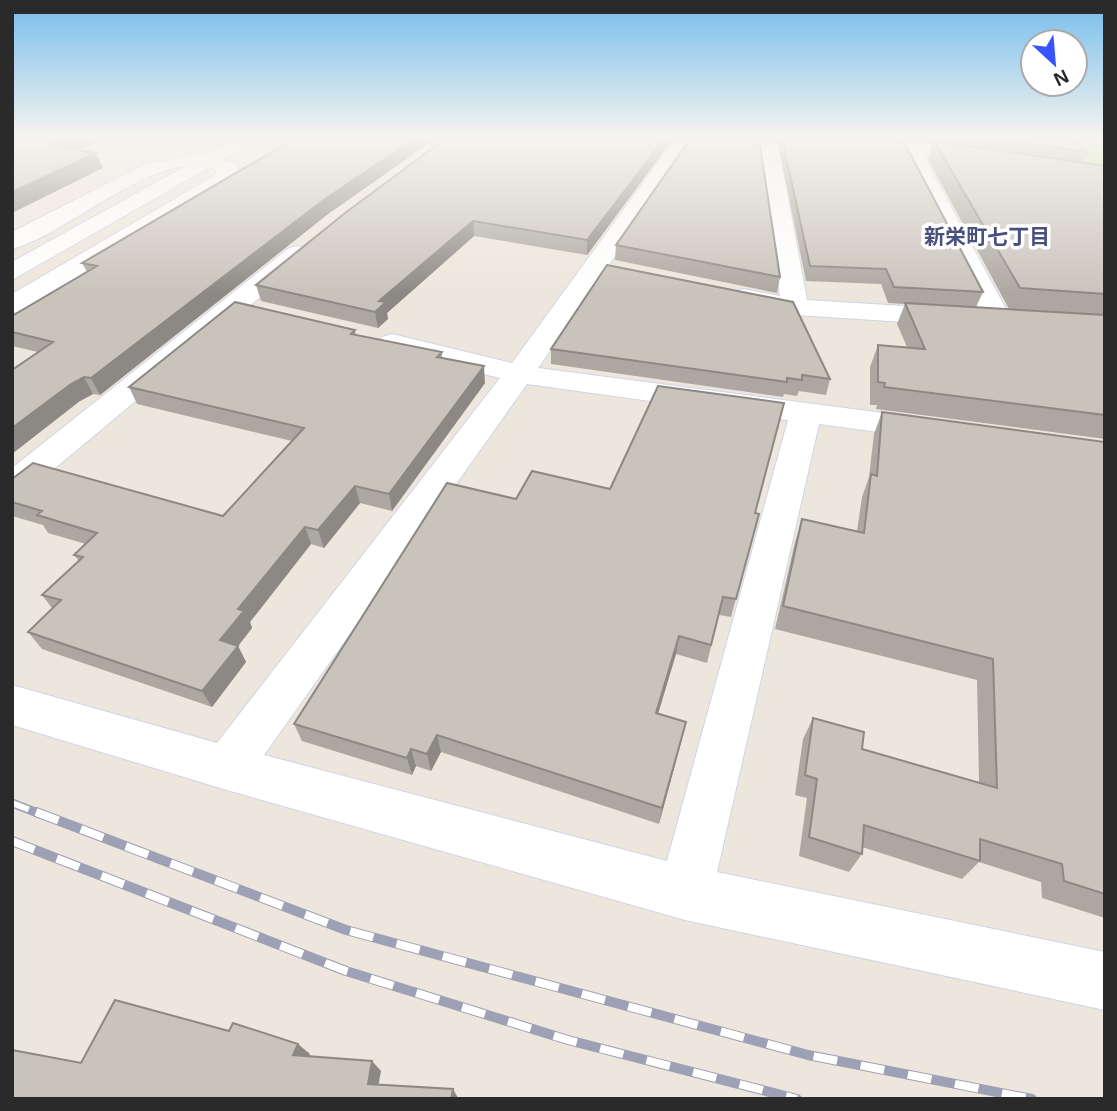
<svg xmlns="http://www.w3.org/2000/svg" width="1117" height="1111" font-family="Arial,'Noto Sans JP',sans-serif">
<rect width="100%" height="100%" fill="#ede6dc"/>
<!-- green -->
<path fill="#aee795" d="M1039,139H1105V170L1071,165Z"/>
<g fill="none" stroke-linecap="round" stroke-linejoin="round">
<!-- street casing -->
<g stroke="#d1d4e4" stroke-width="2">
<path id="street" d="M675,139H695L538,368L930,419L942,422L946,429L942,436L930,439L819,424L717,872L1105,952V1010L685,920L227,790L12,725V685L217,743L500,378L382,349L378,343L382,337L392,334L512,363ZM527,384L788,420L667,861L264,755Z
M757,139H777L807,300L952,309L962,311L966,317L962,323L952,325L795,315L735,303L731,297L735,291L744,289L780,296Z
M841,139H890L988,154L991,158L988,162L981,164L923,155L1012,320L1008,326H988L984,320L901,152L851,145Z
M201,154L236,164L239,168L229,184L21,311L12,313V294L214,176L217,170C161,144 68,235 12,249V232L146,164Z
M298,246L307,248L310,253L307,258L24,494L12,498V468L289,248Z"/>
</g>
<!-- secondary casing -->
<g stroke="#d1d4e4" stroke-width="2">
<path id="secondary" d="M235,139H259L12,280V262Z"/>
</g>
<!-- street -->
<use href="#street" fill="#fff" fill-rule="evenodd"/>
<!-- secondary -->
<use href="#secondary" fill="#fff" fill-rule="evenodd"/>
<!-- rail-far1 casing -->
<g stroke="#9ea0b6" stroke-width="9">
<path id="rail-far1" d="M12,803L40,814"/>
</g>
<!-- rail casing -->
<g stroke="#9ea0b6" stroke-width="10">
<path id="rail" d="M36,812L346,930L808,1055L1032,1099
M12,841L346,971L568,1040L797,1099"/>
</g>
<!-- rail-far1 -->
<use href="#rail-far1" stroke="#fff" stroke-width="6" stroke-dasharray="18" stroke-linecap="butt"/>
<!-- rail -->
<use href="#rail" stroke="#fff" stroke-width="8" stroke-dasharray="24" stroke-linecap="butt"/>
</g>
<!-- wall -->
<path fill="#aca8a1" d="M294,139H435L328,214L100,395L93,394L80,401L38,352L12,346V316L87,272L82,263Z
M445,139H673L587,255L474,236L387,313L388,319L378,328L261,301L256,285Z
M777,139H886L983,292L976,307L1009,309L928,159L933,143L905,139H1073L1087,152L1081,163L1105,166V439L876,409L877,405H870V367L878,345L907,347L897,324L905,304L888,303L881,284L806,281Z
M616,245L780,277L777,293L615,260Z
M607,265L830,379L826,395L799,391L797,396L784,394L783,397L551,364V349Z
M355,330L356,335L442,352V358L485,383L392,511L360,503L324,548L311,544L250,622L252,628L238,646L246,662L212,707L42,649L28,632L52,608L42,595L79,561L74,555L86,544L48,533L43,525L12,516V479L223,516L292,441L137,404L129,387Z
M882,412L1105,442V918L1042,898L1041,882L979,862L962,879L862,847V854L849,872L799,856L807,798L795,795L803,739L813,718L862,749L979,782L977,680L775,629L795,542L802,519L857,531L862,497L869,477L874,434Z
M610,489L759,514L731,617L719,615L707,663L676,654L658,714L686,722L659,824L441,752L431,771L416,766L412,775L302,741L294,724L516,499Z"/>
<!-- shaded-wall -->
<path fill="#8c8883" d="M64,139H102L58,160L51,145Z
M414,139H435L328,214L100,395L91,378L325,199Z
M664,139H673L587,255V240Z
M96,153L103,168L12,213V192Z
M473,221L474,236L387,313L388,319L378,328L375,312L379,301Z
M484,366L485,383L392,511L389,494Z
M84,377L93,394L80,401L12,454V428L71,384Z
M355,486L360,503L324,548L318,530Z
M305,527L311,544L250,622L252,628L238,646L246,662L212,707L202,691L220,640L238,609Z
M679,636L676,654L653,730L656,713Z
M686,722L682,739L659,824L662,808Z
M437,735L441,752L431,771L427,754Z
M411,749L416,766L412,775L407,758Z
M298,1044L310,1054L305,1066L293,1055Z
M372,1061L381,1071L377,1093L368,1084Z
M453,1089L458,1098L457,1099H451Z"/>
<!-- building -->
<path fill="#c8c3bb" stroke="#8c8883" stroke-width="2" d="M12,139H64L51,145L96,153L12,192Z
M294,139H414L325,199L91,378L84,377L71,384L12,428V370L53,342L12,332V316L97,266L82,263Z
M445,139H664L587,240L473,221L379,301L386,302L375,312L256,285L345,213Z
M690,139H759L780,277L616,245Z
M782,139H886L904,142L983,292L894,287L886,269L810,266Z
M999,139H1073L1087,152Z
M934,141L1105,166V294L1020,288Z
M607,265L793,302L830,379L802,375V380L787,378V382L551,349Z
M235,302L355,330L351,334L442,352L437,357L484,366L389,494L355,486L318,530L305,527L238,609L244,611L220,640L238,646L202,691L28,632L61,600L42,595L83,557L74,555L97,533L37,515L42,511L12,502V479L33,463L223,516L304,428L129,387Z
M905,303L1105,315V415L884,387L885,383L878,382V345L925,349Z
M658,386L784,403L755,513L759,514L736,599L723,597L711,645L679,636L656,713L686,722L662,808L437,735L427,754L411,749L407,758L294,724L447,483L516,499L532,471L610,489Z
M882,412L1105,442V894L1064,881L1062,864L980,839V861L864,825L862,854L809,837L817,779L805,775L813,718L864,732L862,749L997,788L993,659L783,606L802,519L864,533L871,474L877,476Z
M115,1000L229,1031L233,1023L298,1044L293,1055L372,1061L368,1084L453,1089L451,1099H12V1050L81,1063Z"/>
<!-- sky -->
<linearGradient id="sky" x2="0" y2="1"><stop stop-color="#75bded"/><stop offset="0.47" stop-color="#f7f4ef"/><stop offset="1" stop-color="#f7f4ef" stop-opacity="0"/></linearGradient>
<rect width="1117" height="294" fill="url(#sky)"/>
<g text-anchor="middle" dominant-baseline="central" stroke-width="7" stroke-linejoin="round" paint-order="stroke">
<!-- far-neighbourhood labels -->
<g font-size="21" font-weight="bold" fill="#48507d" stroke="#fff">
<text x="987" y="236">新栄町七丁目</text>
</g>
</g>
<!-- border -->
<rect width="1117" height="1111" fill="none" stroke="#2a2a2a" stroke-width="28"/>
<!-- north arrow -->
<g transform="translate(1054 63) rotate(154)"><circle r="33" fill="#ffffff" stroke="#aaaaaa" stroke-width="2"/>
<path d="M0-5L12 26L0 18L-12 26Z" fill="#3754ff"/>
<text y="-10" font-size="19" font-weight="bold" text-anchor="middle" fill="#2a2a2a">N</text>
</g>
</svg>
